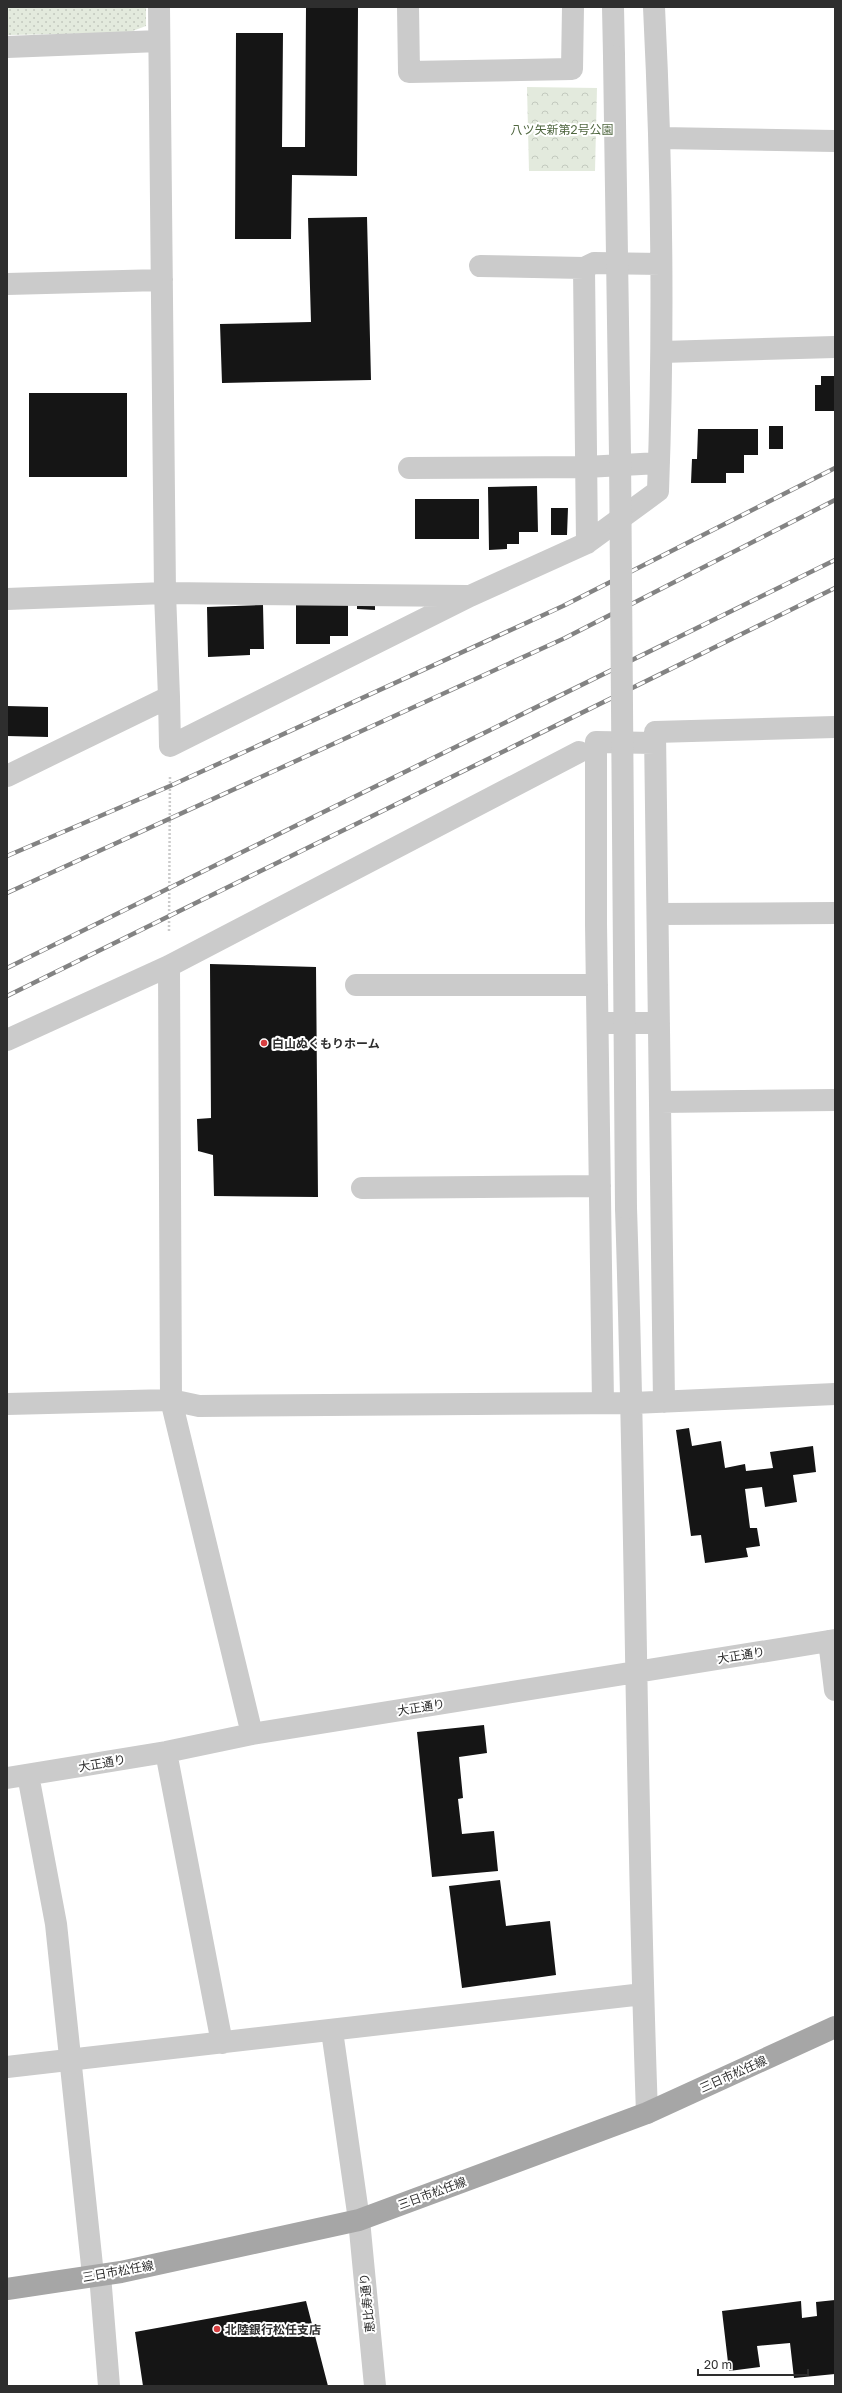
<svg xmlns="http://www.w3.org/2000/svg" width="842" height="2393" font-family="'Golos Text','Noto Sans JP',sans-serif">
<defs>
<pattern id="grass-dots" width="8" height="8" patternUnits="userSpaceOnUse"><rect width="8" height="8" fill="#e3eadd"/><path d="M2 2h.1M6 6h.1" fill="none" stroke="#c3c9be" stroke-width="1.8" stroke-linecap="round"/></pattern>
<pattern id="forest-crowns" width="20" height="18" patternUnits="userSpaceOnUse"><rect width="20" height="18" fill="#e3eadd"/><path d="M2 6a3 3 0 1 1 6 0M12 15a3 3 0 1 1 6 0" fill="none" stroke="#c3c9be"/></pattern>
</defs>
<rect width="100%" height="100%" fill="#fff"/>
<!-- grass -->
<path fill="url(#grass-dots)" d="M7,7H146V26L127,33L7,35Z"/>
<!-- forest -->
<path fill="url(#forest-crowns)" d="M527,87L597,88L595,171H529Z"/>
<!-- building -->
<path fill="#151515" d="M306,7H358L357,176L292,175L291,239H235L236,33H283L282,147H305Z
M367,217L371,380L222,383L220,324L311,322L308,218Z
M821,376H835V411H815V385H821Z
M29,393H127V477H29Z
M769,426H783V449H769Z
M698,429H758V455H744V473H726V483H691L692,459H697Z
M537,486L538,532H519V544H507V549L489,550L488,487Z
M415,499H479V539H415Z
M551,508H568L567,535H551Z
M357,601L375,602V610L357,609Z
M296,602H348V636H330V644H296Z
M263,605L264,649H250V655L208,657L207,607Z
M7,706L48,707V737L7,736Z
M210,964L316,967L318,1197L214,1196L213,1155L198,1151L197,1119L211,1118Z
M689,1428L692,1446L721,1441L725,1468L745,1464L746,1471L773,1468L770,1452L813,1446L816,1472L793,1475L797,1502L765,1507L762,1487L745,1489L750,1528H757L760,1546L746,1548L748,1557L705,1563L701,1535L691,1536L676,1430Z
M484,1725L487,1753L459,1757L463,1798L458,1799L462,1834L494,1831L498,1871L432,1877L417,1732Z
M500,1880L506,1926L550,1921L556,1975L462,1988L449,1886Z
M835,2300V2374L794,2378L790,2343L757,2346L760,2367L729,2371L722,2311L801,2301L802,2318L817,2316L816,2302Z
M306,2301L328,2386H143L135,2332Z"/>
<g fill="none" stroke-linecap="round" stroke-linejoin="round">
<!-- path -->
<path stroke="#cbcbcb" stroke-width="2.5" stroke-dasharray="2 2" stroke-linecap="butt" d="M169,931L170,776"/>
<!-- minor -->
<path stroke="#cbcbcb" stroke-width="22" d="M408,7L409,72L572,69L573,7
M613,7L614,56
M7,47L159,41
M660,138L835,141
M480,266L584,268L594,263L661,264
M584,268L587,543
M7,284L162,280
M662,352L835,347
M409,468L586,467L659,463
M7,599L165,593L467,596
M169,697L170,746L470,596L587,543L658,491C664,330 662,168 654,7
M7,776L169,697L165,593L159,7
M658,914L835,913
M169,966L171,1400L252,1734
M356,985H597
M598,1023H659
M7,1040L169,966L579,752
M660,1102L835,1100
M362,1188L600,1186
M626,1208C636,1510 636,1811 647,2113
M664,1402L655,732L835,727
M603,1403L596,924V742L655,743
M7,1404L171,1400L199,1406L633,1403L835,1394
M829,1641L835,1690
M166,1752L222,2043
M28,1775L56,1924L93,2275
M7,1778L166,1752L252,1734L835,1640
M332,2031L359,2220L375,2386
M7,2067L643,1994
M100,2275L109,2386"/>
<!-- major -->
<path stroke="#a6a6a6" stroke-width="22" d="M7,2289L121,2272L359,2220L647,2113L835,2027"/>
<!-- rail casing -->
<g stroke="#838383" stroke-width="4.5">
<path id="rail" d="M7,856L170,786L563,606L835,468
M7,893L565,638L835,500
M7,968L835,560
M7,996L835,588"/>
</g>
<!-- rail -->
<use href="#rail" stroke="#fff" stroke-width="3" stroke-dasharray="9" stroke-linecap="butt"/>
<!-- minor-bridge -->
<path stroke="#cbcbcb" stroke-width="22" d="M614,56L620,455L626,1208"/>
</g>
<!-- markers -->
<g fill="#d73e40" stroke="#fff" stroke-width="1.5">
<circle cx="264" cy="1043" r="4"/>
<circle cx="217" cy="2329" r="4"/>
</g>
<g text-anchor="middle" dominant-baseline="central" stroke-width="4" stroke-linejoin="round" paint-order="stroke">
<!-- park labels -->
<g font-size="12" fill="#4f663f" stroke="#fff">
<text x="562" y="129">八ツ矢新第2号公園</text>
</g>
<!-- poi labels -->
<g font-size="12" font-weight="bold" fill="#2e2e2e" stroke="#fff" text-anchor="start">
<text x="272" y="1043">白山ぬくもりホーム</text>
<text x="225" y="2329">北陸銀行松任支店</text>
</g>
<!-- street labels -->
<g font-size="12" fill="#2e2e2e" stroke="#fff">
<text transform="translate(741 1655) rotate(-9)">大正通り</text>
<text transform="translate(421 1707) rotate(-9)">大正通り</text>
<text transform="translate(102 1763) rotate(-10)">大正通り</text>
<text transform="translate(733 2074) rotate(-24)">三日市松任線</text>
<text transform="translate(432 2193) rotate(-20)">三日市松任線</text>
<text transform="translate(118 2271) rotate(-10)">三日市松任線</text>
<text transform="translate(367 2303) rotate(-96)">恵比寿通り</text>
</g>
</g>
<!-- border -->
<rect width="842" height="2393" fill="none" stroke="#2e2e2e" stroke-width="16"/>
<!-- scale -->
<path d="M698 2369v6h110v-6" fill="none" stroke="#2e2e2e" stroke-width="2"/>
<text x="704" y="2369" font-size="12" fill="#2e2e2e" stroke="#ffffff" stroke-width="3" paint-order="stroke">20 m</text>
</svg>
